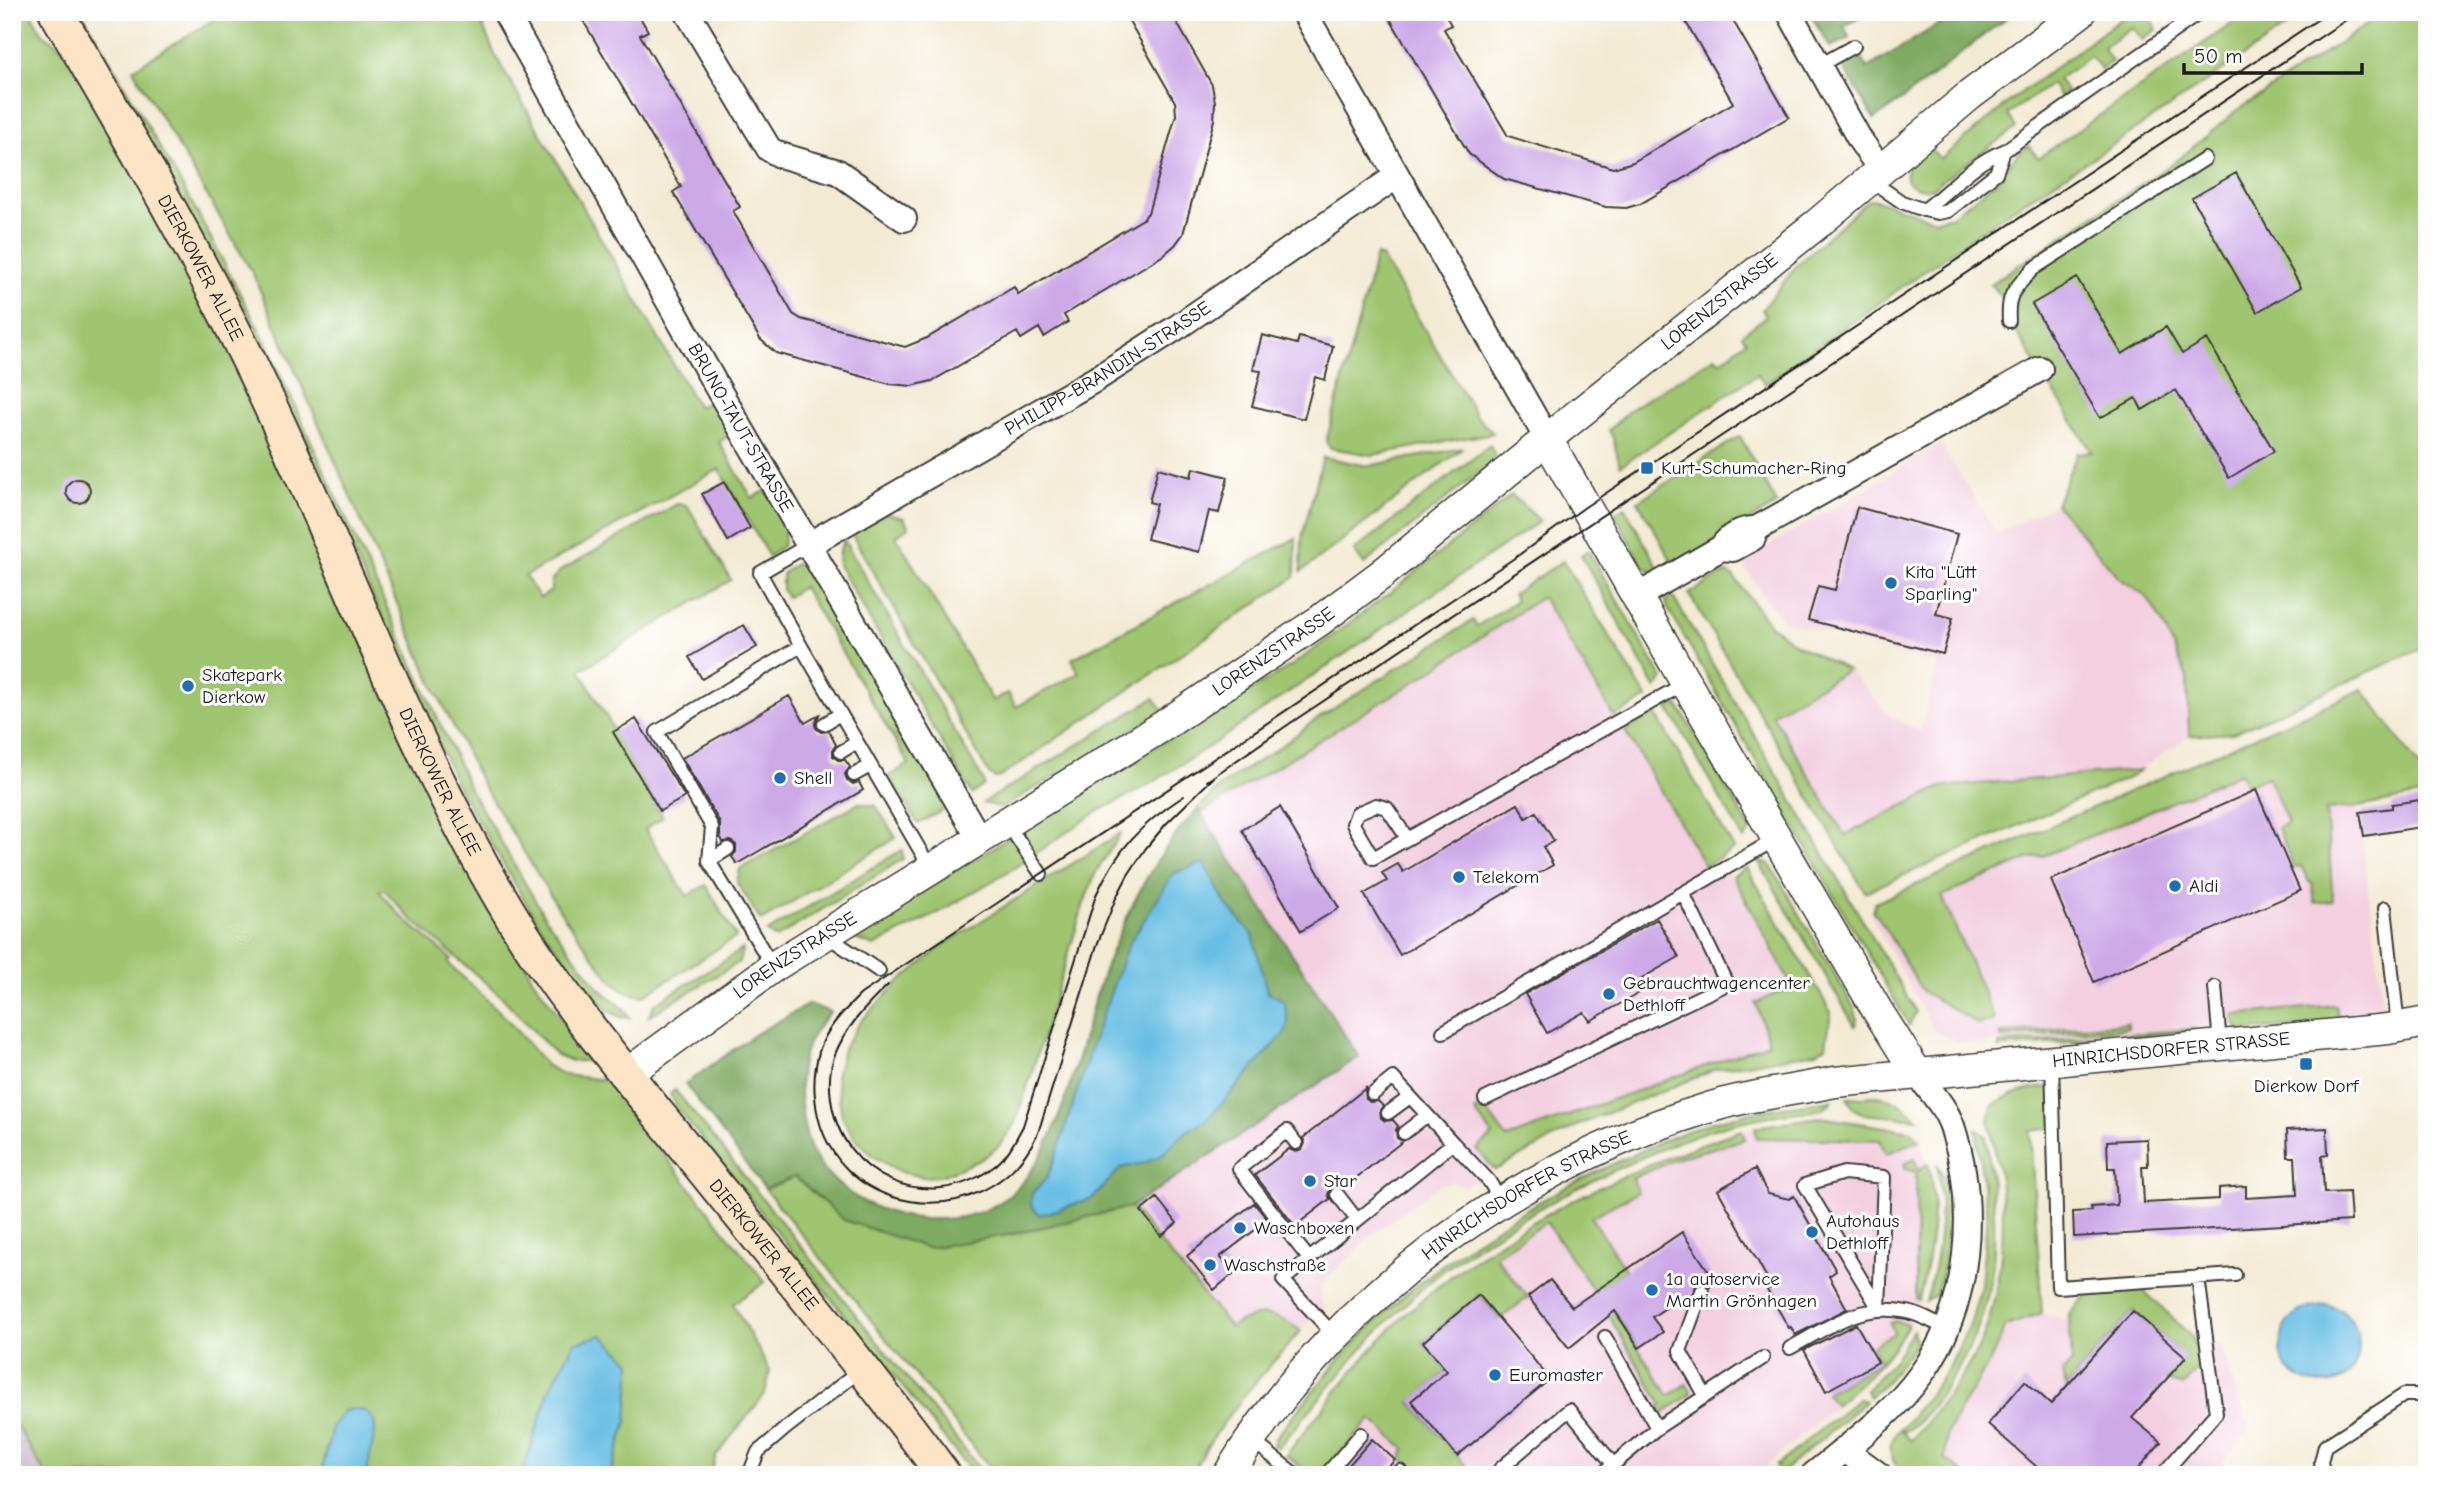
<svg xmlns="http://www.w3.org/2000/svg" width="2439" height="1487" font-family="'Comic Neue',sans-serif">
<rect width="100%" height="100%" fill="#fff"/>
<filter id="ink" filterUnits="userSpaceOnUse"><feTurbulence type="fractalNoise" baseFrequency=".0143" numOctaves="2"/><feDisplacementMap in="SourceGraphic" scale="14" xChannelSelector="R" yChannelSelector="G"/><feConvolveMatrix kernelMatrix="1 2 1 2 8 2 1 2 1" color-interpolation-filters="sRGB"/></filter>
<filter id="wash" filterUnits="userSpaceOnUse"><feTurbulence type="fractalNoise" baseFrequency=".00686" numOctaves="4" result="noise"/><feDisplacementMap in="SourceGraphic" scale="28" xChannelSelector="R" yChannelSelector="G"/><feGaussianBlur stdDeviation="1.57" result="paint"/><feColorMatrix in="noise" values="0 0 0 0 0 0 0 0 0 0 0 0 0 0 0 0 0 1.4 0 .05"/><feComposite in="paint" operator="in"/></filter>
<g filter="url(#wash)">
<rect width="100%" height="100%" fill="#f3ead3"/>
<!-- built -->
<path fill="#f3cfe0" d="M1940,444L1997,533L2056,504L2119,578L2146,596L2161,620L2187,677L2189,736L2140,769L1941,787L1845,835L1771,714L1848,670L1891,717L1920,731L1938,664L1786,622L1767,601L1741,562Z
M1543,597L1705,866L1733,876L1793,986L1756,1003L1769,1043L1506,1138L1483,1106L1475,1112L1494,1135L1477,1149L1495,1170L1465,1186L1453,1182L1441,1184L1375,1232L1323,1283L1320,1293L1322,1304L1325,1306L1301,1331L1281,1316H1249L1230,1327L1131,1207L1359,1057L1201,813L1440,666Z
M2371,699L2427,778V794L2358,807L2384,1013L1982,1043L1958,1042L1935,1032L1870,915Z
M1819,1117L1911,1131L1920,1140L1932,1180V1237L1927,1266L1919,1300L1908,1325L1876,1370L1756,1475H1269L1361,1362L1407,1313L1454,1274L1503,1241L1567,1203L1679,1151L1742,1130Z
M2141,1298L2183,1338L2221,1345L2249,1431L2211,1475H1965L1945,1458L1947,1434L1959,1411L1989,1363L2006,1325L2042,1313L2069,1321L2090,1304Z"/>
<!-- industrial -->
<path fill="#cfbdcf" d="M12,1418L46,1475H12Z"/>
<!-- green -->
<path fill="#9fc56f" stroke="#5e7046" stroke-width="2" d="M12,12H30L43,34L70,54L223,329L532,978L590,1057L586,1061H571L556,1055L501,996L406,914L385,890L379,891L399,914L451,959L448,963L504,1016L546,1065L564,1075L605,1080L765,1282L733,1304L770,1371L765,1394L716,1456L710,1475H610L627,1421L549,1391L522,1475H46L12,1418Z
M73,12H82L197,212L265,341L471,791L545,917L599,988L625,1010L630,1018L620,1017L607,1010L592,994L538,923L457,785L344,532Z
M226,12H477L494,53L698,407L713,400L734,433L719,442L752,498L767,490L786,523L783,545L769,557L719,469L525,576L540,598L551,591V581L560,571L677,504L687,505L731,580L580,670L663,817L645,829L687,896L706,885L736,937L643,996L628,993L610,979L562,914L481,782L432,683L253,274L133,69Z
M2130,12H2154L2148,17L2157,29L2142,40L2132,27L2103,48L2112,61L2101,69L2091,56L2058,79L2067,92L2060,97L2051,84L2008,114L2016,128L1932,188C1915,191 1897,181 1911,162C1915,157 1924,152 1929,148L1941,159L2010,101Z
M2249,12H2308L2119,141L2008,212L1765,384L1758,374L1620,466L1613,438L1609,430L1632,408L1715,357L1720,362L1746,341L1742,335L1766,316L1762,310L1798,264L1867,201L1873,199L1936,220L1952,216L1999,179L2016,156L2029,146L2038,158Z
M2386,12H2427V646L2233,733L2189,736L2187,677L2161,620L2146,596L2119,578L2056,504L2077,453L2092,452L2009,321L2007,302L1990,284L2178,160L2235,112Z
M1376,255L1382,258L1477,417L1493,433L1372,455L1331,448L1326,442Z
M1740,436L1777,504L1674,565L1638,501Z
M1490,445L1495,456L1489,465L1364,564L1354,551Z
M1463,448L1301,572L1302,537L1323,457L1368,466Z
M1512,495L1540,521L1213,744L1149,785L1097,812L1011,870L938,913L874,946L850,937L1114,772L1294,664L1390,593Z
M1625,507V508L1658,567L1650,570L1643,567L1615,513Z
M886,513L904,518L909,527L896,536L993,701L1008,693L1016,707L1079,673L1072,659L1296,538L1295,577L1000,777L995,778L989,774L851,533Z
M844,540L983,780L984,785L972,794L838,565L839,551Z
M1588,550L1663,679L1656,689L1581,555Z
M1563,561L1647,698L1614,717L1542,597L1419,679L1201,813L1198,809L1219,787L1288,741L1314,721L1473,620L1477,626L1516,601L1513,594Z
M795,564L805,566L816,572L949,807L918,824L889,776L909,764L803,587L787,597L782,590V574Z
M1728,573L1733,576L1770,625L1795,644L1848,670L1772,714L1845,835L1941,787L2141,770L2133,776L1865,892L1689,594L1721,575Z
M1671,593L1916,1012L1909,1025L1667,607L1666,601Z
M2363,689L2427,778V794L2358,807L2326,810L2333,901L2315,903L2312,883L2309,882L2301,866L2294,868L2278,828L2288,823L2268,777L2246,785L2240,773L2046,855L2028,859L1942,896L1994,1018L1991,1022L1978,1024L1922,991L1877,915L1873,912L1875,903Z
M1154,698L1164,711L1002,808L983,803Z
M1678,705L1751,830L1744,840L1667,706Z
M1655,713L1734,849L1705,866L1625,731Z
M859,803L876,806L896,838L761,921L737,883L740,869Z
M1122,832L1096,872L1084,903L1026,1091L1015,1123L999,1146L980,1160L941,1176L923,1177L901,1172L876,1158L856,1140L842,1117L836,1077L843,1049L861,1021L899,982L945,944Z
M902,850L903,859L776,938L767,932Z
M1759,862L1770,864L1855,1009L1857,1020L1855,1026Z
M1747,868L1831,1012L1826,1046L1817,1052L1717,1069L1576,1126L1495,1170L1477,1149L1493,1135L1475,1112L1483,1106L1507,1138L1769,1043L1756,1003L1792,986L1733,876Z
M743,949L739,962L649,1016L655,1004Z
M2336,1005L2338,1016L2354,1015L2355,1022L2241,1031L2235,1024L2233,1015Z
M2127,1023L2128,1028L2001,1038V1034Z
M2194,1029L2190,1032L1999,1048V1044Z
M2053,1086V1128L2030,1131L2042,1313L2006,1326L1989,1363L1959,1411L1947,1434L1945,1458L1965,1475H1903C1890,1457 1884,1449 1899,1429L1911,1441C1933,1413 1959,1385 1975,1354C1995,1318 2003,1258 2003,1217C2003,1185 1995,1152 1989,1121L1992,1106C2011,1092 2030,1089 2053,1086Z
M675,1090L985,1475H974L680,1112L670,1094Z
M1875,1096C1894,1097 1904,1106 1918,1119L1864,1114L1856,1110L1847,1098Z
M1832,1100C1825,1112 1811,1111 1799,1112C1754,1117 1707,1128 1666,1147C1589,1180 1511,1219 1444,1270C1380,1321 1331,1386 1278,1448L1273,1445L1275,1438C1299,1409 1321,1380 1346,1352C1420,1271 1511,1212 1609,1166C1647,1148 1686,1129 1727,1118C1760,1109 1797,1106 1832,1100Z
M1819,1117L1911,1131L1920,1140L1886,1154L1880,1140L1757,1138L1755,1127Z
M1976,1128L1986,1136C1998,1224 2004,1296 1954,1375C1940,1396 1926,1417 1905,1432L1901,1429L1933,1390L1949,1368L1971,1322L1981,1286L1987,1216Z
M1742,1130L1745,1139L1681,1157L1633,1178L1638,1192L1591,1217L1626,1271L1600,1289L1669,1396L1686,1384L1691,1391L1690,1395L1659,1416L1656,1410L1662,1405L1594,1291L1546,1222L1495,1256L1528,1297L1500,1319L1479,1295L1423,1342L1447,1371L1411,1402L1474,1475H1419L1402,1458L1405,1449L1371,1419L1321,1475H1312L1286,1455C1325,1407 1362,1355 1407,1313C1502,1226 1623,1171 1742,1130Z
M1914,1159L1919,1170L1928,1163C1939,1208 1930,1255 1919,1300L1916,1299V1172L1904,1169V1164Z
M1937,1165C1959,1190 1945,1265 1936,1295L1926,1301C1938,1257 1946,1211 1937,1165Z
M794,1176L844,1220L1008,1235L1131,1207L1230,1327C1260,1310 1274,1311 1301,1331C1262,1374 1218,1422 1191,1475H996L765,1189Z
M2141,1288L2191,1336L2202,1364L2183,1386L2165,1380L2185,1357L2133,1311L2066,1387L2062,1373L2072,1362L2069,1315L2088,1293Z
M1896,1321L1908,1325C1889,1358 1864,1381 1835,1405L1826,1393L1880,1362L1872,1346L1894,1333L1890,1323Z
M1913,1330L1916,1344L1886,1382L1869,1397L1866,1390L1894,1360Z
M1858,1399L1866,1401L1780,1474L1776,1466Z"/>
<!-- forest -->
<path fill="#7faa62" stroke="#4e633f" stroke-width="2" d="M1809,12H1869L1844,27L1850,38L1830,47Z
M1959,12H2015C1966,46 1924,87 1874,119L1842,65L1859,54L1867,68Z
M1198,809L1359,1057L1131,1207L1008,1235L927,1248L844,1220L795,1177L765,1189L685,1084L757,1033L809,1004L830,1012C824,1019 818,1026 814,1033C800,1055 798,1081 801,1105C803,1123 807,1145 817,1160C841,1196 883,1216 925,1219C949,1220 976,1217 997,1204C1064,1165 1079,1032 1107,963C1129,907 1156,852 1198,809Z"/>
<!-- water -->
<path fill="#67bee4" stroke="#426d80" stroke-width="2" d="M1204,863L1226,904L1253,935L1267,992L1284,1001L1288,1023L1285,1033L1206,1121L1187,1131L1160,1156L1144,1163L1121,1168L1092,1199L1040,1215L1031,1205L1032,1193L1047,1178L1056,1156L1098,1027L1128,945L1174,873Z
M2327,1304C2333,1307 2341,1310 2346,1314C2362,1328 2363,1358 2349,1374C2332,1391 2299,1384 2286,1367C2274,1351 2282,1320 2300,1311C2308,1307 2319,1306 2327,1304Z
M602,1335L631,1362L627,1421L610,1475H522L549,1391L574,1343Z
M353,1409L366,1411L374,1421L375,1432L366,1475H321L332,1427L344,1411Z"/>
<g id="blocks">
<!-- building -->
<path fill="#cea9e8" d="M578,12H637L648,31L640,35L740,207L733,211L793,314L801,319L905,347L927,338L1014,287L1018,294L1143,219L1148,213L1176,115L1175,102L1124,12H1171L1212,85L1215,102L1214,120L1183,234L1175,245L1162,256L1064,315L1068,322L1044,337L1039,328L1021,339L1017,332L932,381L912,386L890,384L776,353L760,339L673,192L681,187Z
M1386,12H1444L1451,25L1444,29L1508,136L1613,168L1633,162L1733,103L1680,12H1728L1789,117L1640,204L1626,208L1606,207L1504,179L1469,154Z
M2236,173L2301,287L2257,312L2192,198Z
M2077,278L2122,354L2166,327L2182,354L2207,339L2274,451L2229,478L2176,390L2142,410L2136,398L2100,418L2032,304Z
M1262,335L1297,344L1299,337L1333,346L1325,380L1315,377L1304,419L1252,406L1261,371L1253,370Z
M1158,468L1191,477L1193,468L1228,477L1219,513L1209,511L1199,552L1147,539L1156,504L1149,502Z
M66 491a12 12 0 1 1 24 0a12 12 0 1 1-24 0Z
M724,482L750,528L728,541L702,494Z
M1857,507L1957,534L1936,614L1953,618L1943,654L1808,620L1818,586L1835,590Z
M744,625L757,647L702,679L689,657Z
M789,696L805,723L819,715L815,724L816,728L821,732L829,731L836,745L833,749V756L838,760H845L850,767L845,774L847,780L853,784L859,782L863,790L737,864L732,857L736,852V845L731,841L723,842L720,836V823L682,758Z
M636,719L685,797L660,811L613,732Z
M2256,790L2300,891L2094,982L2051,880Z
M2427,799V826L2364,836L2360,812L2392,808V804Z
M1518,804L1526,818L1536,812L1554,841L1543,847L1553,865L1400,955L1364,894L1387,881L1382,873L1398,864L1403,872Z
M1280,807L1339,908L1301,931L1242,830Z
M1657,919L1679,957L1642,978L1648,988L1590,1021L1584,1012L1547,1033L1525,994Z
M1367,1087L1365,1091L1366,1099L1370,1102L1378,1101L1383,1106L1380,1110L1381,1118L1385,1121L1393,1120L1398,1126L1396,1130L1397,1138L1403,1141L1343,1188L1337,1185L1331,1188L1328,1194L1330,1199L1295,1226L1255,1175L1289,1149L1296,1152L1302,1150L1305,1143L1303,1138Z
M2327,1128L2328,1155L2322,1156L2324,1193L2349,1192L2351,1221L2074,1237L2073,1212L2092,1211L2091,1207L2117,1205L2115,1168H2108L2107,1141L2147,1139L2148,1166H2142L2144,1203L2219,1199V1188L2246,1186V1198L2297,1195L2295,1157H2288L2287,1130Z
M1755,1169L1768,1194L1789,1199L1794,1196L1836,1271L1829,1276L1847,1309L1795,1335L1791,1327L1789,1328L1767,1290L1772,1287L1718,1190Z
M1157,1198L1177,1223L1161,1236L1141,1211Z
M1254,1203L1268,1220L1220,1257L1234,1273L1214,1290L1187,1256Z
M1682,1232L1716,1282L1709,1287L1704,1283L1697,1284L1689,1300L1686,1302L1682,1297L1652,1317L1663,1332L1639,1348L1615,1311L1569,1348L1528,1297L1550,1280L1572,1307Z
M1479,1295L1550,1379L1457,1456L1411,1401L1447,1371L1423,1342Z
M2133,1311L2186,1357L2132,1418L2161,1442L2133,1475H2046L1988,1424L2025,1381L2051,1404Z
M1856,1324L1878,1362L1826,1391L1804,1350Z
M1372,1439L1395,1460L1381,1475H1340Z"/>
</g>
</g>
<g filter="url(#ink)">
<use href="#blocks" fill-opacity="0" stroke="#3c3b37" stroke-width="2"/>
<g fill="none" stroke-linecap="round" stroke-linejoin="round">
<!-- service casing -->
<g stroke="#3c3b37" stroke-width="16">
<path id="service" d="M1820,65L1854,46
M2004,151L2201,12
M2004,151L1996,173L1948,211L1938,213L1924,210C1950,191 1973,162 2004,151Z
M1870,180L1902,202L1924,210
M2009,321C2007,292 2015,289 2033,269L2205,159
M801,646L760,573L808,545
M824,724L840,714
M841,752L857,742
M854,775L870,766
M1007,823L1041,874
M1407,838L1387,808L1376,805L1357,813L1353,824L1373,858L1686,683
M709,861L728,849
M2385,908L2398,1026
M827,936L879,971
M773,967L709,861L712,827L657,732L801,646L931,869
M2215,987L2220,1044
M1443,1032L1778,838
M2052,1061L2058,1287L2235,1275
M1373,1094L1393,1078L1453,1143
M1485,1099L1727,984L1683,893
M1388,1113L1410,1097
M1404,1133L1426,1116
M1296,1143L1287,1131L1239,1169L1309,1259
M1844,1173L1884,1177L1879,1309L1805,1185Z
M1337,1194L1357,1220
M1702,1291L1680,1351L1705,1395
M1335,1336L1283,1280L1453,1143L1489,1181L1501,1201
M1605,1337L1657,1428
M1790,1348C1829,1327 1860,1302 1907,1312C1920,1314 1934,1323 1947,1329
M1250,1439L1296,1475
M1400,1471L1403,1475
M749,1475L758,1452L786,1428L862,1369
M1326,1475L1361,1434
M1504,1475L1500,1469L1569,1410L1613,1464
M1601,1475L1657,1428L1763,1358
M2162,1475L2216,1413L2198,1277
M2324,1475L2321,1462L2325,1446L2404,1395H2427"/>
</g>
<!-- minor casing -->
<g stroke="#3c3b37" stroke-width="28">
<g id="minor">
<path id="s1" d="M505,12L722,396L980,840"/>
<path d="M687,12L769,149L780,155L838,172L904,219"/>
<path d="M1304,12L1547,439"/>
<path d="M1789,12L1860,140L1881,170"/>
<path d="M1756,529L2040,369"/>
<path id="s2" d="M808,545L1096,379L1179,326L1397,176"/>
<path d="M1636,597L1721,548C1729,536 1742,528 1756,529L1753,538L1733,549L1721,548"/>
<path d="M1844,1449L1879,1475"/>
<path d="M1813,1475C1851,1444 1894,1413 1922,1373C1971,1305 1978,1205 1952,1126C1945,1106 1929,1090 1917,1073"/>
</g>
</g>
<!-- tertiary casing -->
<g stroke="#3c3b37" stroke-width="33">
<g id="tertiary">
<path d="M1547,439L1686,683L1877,1010L1917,1073"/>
<path id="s3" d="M625,1075L773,967L1163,726L1319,621L1382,574L1547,439L1817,224L1970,95L2081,12"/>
<path id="s4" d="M1228,1475C1333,1301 1512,1168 1705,1109C1748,1095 1791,1091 1835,1082L2388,1029L2427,1022"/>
</g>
</g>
<!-- secondary casing -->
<g stroke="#3c3b37" stroke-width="37">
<g id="secondary">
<path id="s5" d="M56,12C131,139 205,266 267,399C347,568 410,746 506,907C555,990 616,1062 676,1136C766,1248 858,1359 944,1475"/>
</g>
</g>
<!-- service -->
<use href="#service" stroke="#fff" stroke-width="12"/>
<!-- minor -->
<use href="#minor" stroke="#fff" stroke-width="24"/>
<!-- tertiary -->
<use href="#tertiary" stroke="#fff" stroke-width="30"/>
<!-- secondary -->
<use href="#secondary" stroke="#fee4c6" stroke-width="33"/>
<!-- tram -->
<path stroke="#1c1c1c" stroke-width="2" d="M1214,777L1166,824L1146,848L1128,875L1116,898L1097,945L1038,1133C987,1242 825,1218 815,1097C813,1079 816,1055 824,1039C833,1021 847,1008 861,994L1516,557L1585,507L2329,12
M1207,781L1292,722L2358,12
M888,985C867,1005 844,1029 834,1057C829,1071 829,1085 831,1099C841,1177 928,1215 992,1168C1007,1158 1015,1141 1023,1126L1096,895C1118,848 1141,824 1184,796"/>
</g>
</g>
<!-- markers -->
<g fill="#1f6fb2" stroke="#fff" stroke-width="2.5">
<rect x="1640" y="461" width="14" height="14" rx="3.5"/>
<circle cx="1891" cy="583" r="7"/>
<circle cx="188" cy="686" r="7"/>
<circle cx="780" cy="778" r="7"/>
<circle cx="1459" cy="877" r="7"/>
<circle cx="2175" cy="886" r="7"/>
<circle cx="1609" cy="994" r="7"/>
<rect x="2299" y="1057" width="14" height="14" rx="3.5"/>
<circle cx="1310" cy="1181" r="7"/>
<circle cx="1240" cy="1228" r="7"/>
<circle cx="1812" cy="1232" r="7"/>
<circle cx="1210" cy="1265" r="7"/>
<circle cx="1652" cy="1290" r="7"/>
<circle cx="1495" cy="1375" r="7"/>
</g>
<g text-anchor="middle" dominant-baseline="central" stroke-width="6" stroke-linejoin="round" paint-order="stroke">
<!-- street labels -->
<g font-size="19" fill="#1c1c1c" stroke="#fff">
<text stroke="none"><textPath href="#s5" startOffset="294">DIERKOWER ALLEE</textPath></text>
<text stroke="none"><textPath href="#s3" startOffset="1342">LORENZSTRASSE</textPath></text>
<text stroke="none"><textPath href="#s2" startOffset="348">PHILIPP-BRANDIN-STRASSE</textPath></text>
<text stroke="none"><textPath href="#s1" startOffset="478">BRUNO-TAUT-STRASSE</textPath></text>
<text stroke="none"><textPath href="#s3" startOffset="775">LORENZSTRASSE</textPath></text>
<text stroke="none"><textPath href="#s5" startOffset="861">DIERKOWER ALLEE</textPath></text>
<text stroke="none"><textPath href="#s3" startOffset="208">LORENZSTRASSE</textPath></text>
<text stroke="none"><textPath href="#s4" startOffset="1085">HINRICHSDORFER STRASSE</textPath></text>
<text stroke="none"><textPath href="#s4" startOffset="415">HINRICHSDORFER STRASSE</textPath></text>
<text stroke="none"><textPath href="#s5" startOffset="1428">DIERKOWER ALLEE</textPath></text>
</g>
<!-- poi labels -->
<g font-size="19" fill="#1c1c1c" stroke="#fff" text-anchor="start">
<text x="1661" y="468">Kurt-Schumacher-Ring</text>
<text x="1905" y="572">Kita "Lütt<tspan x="1905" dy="22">Sparling"</tspan></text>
<text x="202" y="675">Skatepark<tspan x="202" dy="22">Dierkow</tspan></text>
<text x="794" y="778">Shell</text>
<text x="1473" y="877">Telekom</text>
<text x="2189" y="886">Aldi</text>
<text x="1623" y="983">Gebrauchtwagencenter<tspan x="1623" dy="22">Dethloff</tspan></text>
<text x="2306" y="1086" text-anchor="middle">Dierkow Dorf</text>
<text x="1324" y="1181">Star</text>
<text x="1826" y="1221">Autohaus<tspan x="1826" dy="22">Dethloff</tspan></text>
<text x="1254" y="1228">Waschboxen</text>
<text x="1224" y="1265">Waschstraße</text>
<text x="1666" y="1279">1a autoservice<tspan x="1666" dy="22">Martin Grönhagen</tspan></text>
<text x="1509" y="1375">Euromaster</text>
</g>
</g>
<!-- margin -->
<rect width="2439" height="1487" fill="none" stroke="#fff" stroke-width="42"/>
<!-- scale -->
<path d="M2184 63v10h178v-10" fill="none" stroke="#1c1c1c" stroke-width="3.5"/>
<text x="2194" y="63" font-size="21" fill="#1c1c1c" stroke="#ffffff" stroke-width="5" paint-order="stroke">50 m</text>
</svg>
